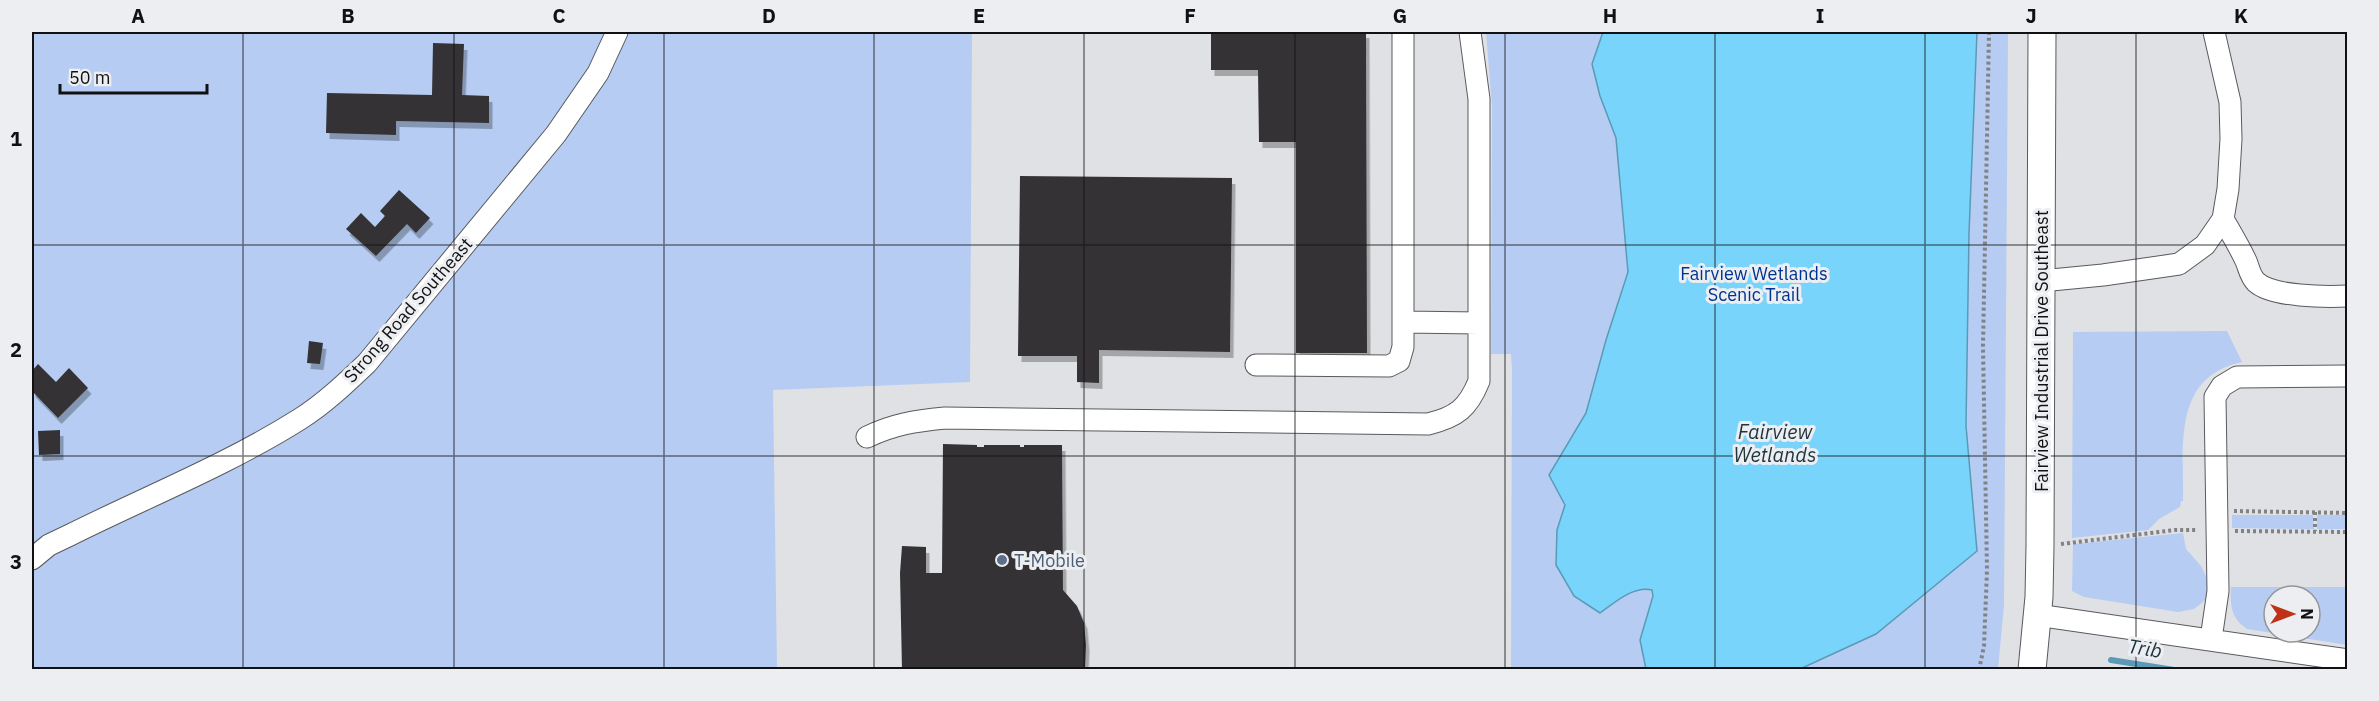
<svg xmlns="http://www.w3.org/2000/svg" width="2379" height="701" font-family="'IBM Plex Sans',sans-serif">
<defs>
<filter id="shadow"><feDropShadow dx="3.5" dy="6" stdDeviation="0" flood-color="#0004"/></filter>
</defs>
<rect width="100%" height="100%" fill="#dfe1e4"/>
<!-- green -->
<path fill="#b6ccf3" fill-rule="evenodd" d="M32,32H972L970,382L773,390L777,669H32Z
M1486,32H2008L2004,605L1998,669H1511L1512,369L1511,354H1491L1492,107Z
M2227,331L2242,362C2172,377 2184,446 2183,501H2181L2180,507L2159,519L2148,530L2072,538L2073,332Z
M2232,515H2313L2314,529L2232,528Z
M2317,515H2347V529H2317Z
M2183,533L2186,549L2201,566L2208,580L2207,595L2204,601L2194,609L2178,612L2084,597L2072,591L2073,544Z
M2231,587H2347V645L2247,629C2231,618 2230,606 2231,587ZM2274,596H2310V632H2274Z"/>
<!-- water -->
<path fill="#79d4fc" stroke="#5a9ab6" stroke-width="1.5" d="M1603,32H1977L1969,233L1966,426L1977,551L1876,634L1800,669H1646L1640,640L1653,596L1652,590C1634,585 1614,603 1600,613L1574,596L1556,565L1557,530L1565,505L1549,475L1586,413L1606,340L1628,272L1616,138L1600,96L1592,64Z"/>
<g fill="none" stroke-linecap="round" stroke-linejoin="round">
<!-- stream -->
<path stroke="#5a9ab6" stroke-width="6" d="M2111,660L2174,670"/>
</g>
<!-- building -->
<path fill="#343336" filter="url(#shadow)" d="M1211,32H1366L1367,353H1296V142H1259L1258,70H1211Z
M433,43L464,44L462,95L489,96V123L396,121V135L326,133L327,93L432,95Z
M1020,176L1232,178L1230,352L1099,350V383L1077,382V356H1018Z
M399,190L430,218L416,233L407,224L376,256L346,229L361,213L375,227L385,216L380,211Z
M309,341L323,343L320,364L307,363Z
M38,364L56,382L69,368L88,388L58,418L32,391V371Z
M60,430V454L39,455L38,431Z
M943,444L977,445V447H984V445H1020V447H1024V445H1062L1063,590L1077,606L1084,623L1086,645L1085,670H902L900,573L902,546L926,547V573H942Z"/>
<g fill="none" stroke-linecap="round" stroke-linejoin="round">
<!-- minor casing -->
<g stroke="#595a5d" stroke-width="23">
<path id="minor" d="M2223,219C2231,233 2239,246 2246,261C2249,268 2250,276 2256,282C2272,297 2326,297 2348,296
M2041,281L2103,275L2179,264L2205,245L2223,219L2228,189L2231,139L2230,102L2214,32
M1403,322L1479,323
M1256,365L1389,366L1399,361L1403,347V32
M867,437C894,424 915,421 945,418L1428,424C1457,417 1468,408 1479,381V99L1470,32
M32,559L49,545L70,535C146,497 227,465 300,419C324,404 346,383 367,363L556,134L598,73L617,32
M2037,615L2348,660
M2211,639L2218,591L2215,397L2222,386L2237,377L2348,376"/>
</g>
<!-- major casing -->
<g stroke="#595a5d" stroke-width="29">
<path id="major" d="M2032,670L2039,597L2040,546L2042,32"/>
</g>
<!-- path -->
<path stroke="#818285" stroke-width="4" stroke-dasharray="3 3" stroke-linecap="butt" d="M2234,511L2348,513
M2315,512V531
M2235,531L2348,532
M2061,544L2175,530H2197
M1979,670L1984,646L1987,570L1983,346L1989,32"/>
<!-- minor -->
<use href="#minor" stroke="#fff" stroke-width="21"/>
<!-- major -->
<use href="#major" stroke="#fff" stroke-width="27"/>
</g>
<!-- grid -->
<path fill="none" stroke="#111113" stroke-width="1.5" stroke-opacity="0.55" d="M243,32V670M454,32V670M664,32V670M874,32V670M1084,32V670M1295,32V670M1505,32V670M1715,32V670M1925,32V670M2136,32V670M32,245H2348M32,456H2348"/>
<!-- markers -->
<circle fill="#5c6f8a" stroke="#eceef1" stroke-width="2" cx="1002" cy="560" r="6"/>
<g text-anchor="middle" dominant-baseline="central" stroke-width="6" stroke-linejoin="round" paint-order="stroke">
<!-- park labels -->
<g font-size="18" fill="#00338f" stroke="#eceef1">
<text x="1754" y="273">Fairview Wetlands<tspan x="1754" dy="21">Scenic Trail</tspan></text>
</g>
<!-- street labels -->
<g font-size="18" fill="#111113" stroke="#eceef1">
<text transform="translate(408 310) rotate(-49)">Strong Road Southeast</text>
<text transform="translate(2041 351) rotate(-90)">Fairview Industrial Drive Southeast</text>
</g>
<!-- service labels -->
<g font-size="18" fill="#4e5e75" stroke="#eceef1" text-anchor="start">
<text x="1014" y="560">T-Mobile</text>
</g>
<!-- water labels -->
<g font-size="20" font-style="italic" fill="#1f343d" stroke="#eceef1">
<text x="1775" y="431">Fairview<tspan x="1775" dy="23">Wetlands</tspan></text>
<text transform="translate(2145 648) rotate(9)">Trib</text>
</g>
</g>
<!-- border -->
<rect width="2379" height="701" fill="none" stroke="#eceef1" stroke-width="66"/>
<!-- north arrow -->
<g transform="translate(2292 614) rotate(90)"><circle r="28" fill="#eceef1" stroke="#949698" stroke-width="1.5"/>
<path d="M0-4.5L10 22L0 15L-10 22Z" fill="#be3317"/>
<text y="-9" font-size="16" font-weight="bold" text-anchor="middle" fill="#111113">N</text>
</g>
<!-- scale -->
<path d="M60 84v9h147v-9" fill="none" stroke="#111113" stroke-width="3"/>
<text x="69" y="84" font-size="18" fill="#111113" stroke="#eceef1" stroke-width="4.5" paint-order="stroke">50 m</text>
<rect x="33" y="33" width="2313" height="635" fill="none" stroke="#111113" stroke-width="2"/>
<g font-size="20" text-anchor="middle" font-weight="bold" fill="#111113">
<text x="138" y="23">A</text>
<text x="348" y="23">B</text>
<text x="559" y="23">C</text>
<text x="769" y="23">D</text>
<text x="979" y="23">E</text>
<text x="1190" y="23">F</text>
<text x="1400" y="23">G</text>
<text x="1610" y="23">H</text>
<text x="1820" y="23">I</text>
<text x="2031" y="23">J</text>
<text x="2241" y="23">K</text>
<text x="16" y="146">1</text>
<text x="16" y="357">2</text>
<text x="16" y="569">3</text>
</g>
</svg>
